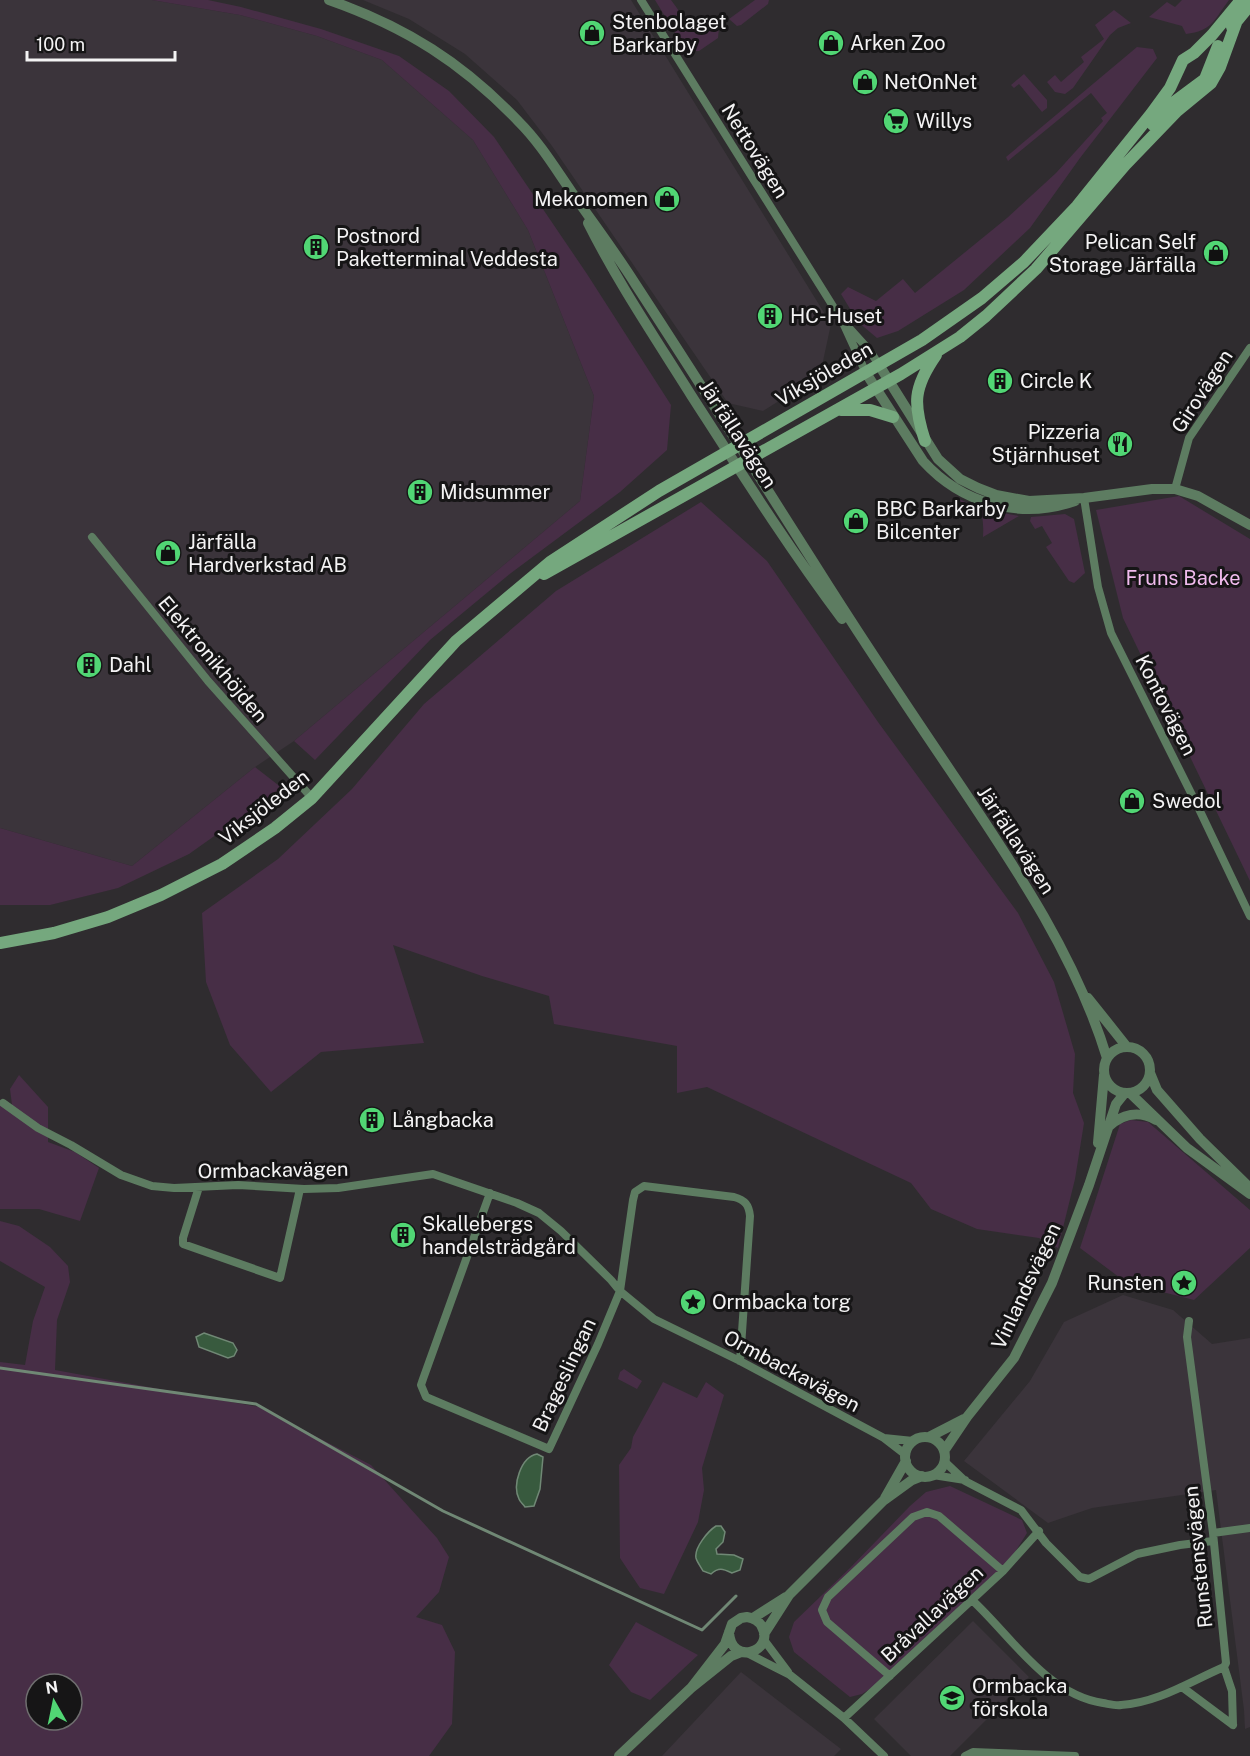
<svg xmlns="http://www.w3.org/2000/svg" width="1250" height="1756" font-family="'Public Sans',sans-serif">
<rect width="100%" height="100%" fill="#2f2c2f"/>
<!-- built -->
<path fill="#3b343b" d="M0,0H152L240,15L317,36L382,60L473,140L528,230L594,396L580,501L294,741L255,767L132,866L0,828Z
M363,0H631L831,324L820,375L763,411L728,403L552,146L517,100L465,54L409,19Z
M1123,1295L1173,1310L1212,1344L1250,1338V1727L1245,1729L1244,1710L1216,1490L1092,1508L1048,1523L964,1461L1030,1381L1064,1322Z
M973,1621L1029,1677L950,1756H911L874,1719Z
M741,1672L841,1749L834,1756H662Z"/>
<!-- green -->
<path fill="#472e46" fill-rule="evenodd" d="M152,0H208L241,7L321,29L399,56L449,91L494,137L587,274L671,405L667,450L620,492L511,573L430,640L315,760L294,741L580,501L594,396L528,230L473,140L382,60L317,36L240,15Z
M655,0H671L696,34L712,22L719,28L718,38L699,51H686Z
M755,0H769L768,4L741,25L737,26L729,19Z
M1182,0H1229C1214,20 1212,31 1186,34L1182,26L1149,17L1167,2L1175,7Z
M1114,10L1131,23L1118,28L1110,35L1073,88L1065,94L1055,92L1047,82L1055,75L1061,82L1084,62L1081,57L1104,39L1095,25Z
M1137,47L1153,49L1157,58L1080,158L1030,228L964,290L898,331L877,338L858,322L841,294L848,287L876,301L903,279L915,293L1007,218L1056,173L1103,121L1101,118L1107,113L1091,93L1008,161L1006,157Z
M1024,74L1047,100V108L1042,112L1019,84L1014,88L1011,85Z
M1179,496L1250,539V881L1123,618L1096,510Z
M957,498L981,509L1019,516L983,537C985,500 975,517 957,498Z
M701,502L767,561L878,722L1018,913L1054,982L1075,1054L1073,1093L1084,1123L1075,1179L1058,1248L1039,1238L977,1229L931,1209L911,1183L707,1087L677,1093V1046L554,1024L549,996L482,976L393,945L424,1043L321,1052L271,1092L230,1045L206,982L202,913L278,859L352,789L424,704L556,591Z
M1065,514L1074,519L1085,573L1074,583L1069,581L1046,547L1052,543L1042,526L1035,529L1030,521L1031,517Z
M255,767L282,788L189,854L118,888L50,905H0V828L132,866Z
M19,1075L48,1107V1142L75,1152L99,1168L80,1221L39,1209H0V1104L12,1105L10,1089Z
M1131,1120L1148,1122L1250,1210V1248L1194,1300L1127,1283L1080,1248L1120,1124Z
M0,1221L19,1226L50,1247L68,1266L70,1282L57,1320L55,1370L259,1407L371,1465L437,1538L449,1557L439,1592L416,1617L442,1625L455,1652L452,1724L429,1756H0V1362L25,1365L33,1321L45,1287L0,1261ZM36,1684H72V1720H36Z
M624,1369L642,1381L637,1389L618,1379L620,1372Z
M663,1382L697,1398L706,1382L724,1395L702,1468L704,1490L698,1522L664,1594L640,1588L620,1558L619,1465L631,1448L633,1437Z
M950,1486L1022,1520L1027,1533L1003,1571L890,1676L862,1694L850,1697L794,1652L789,1637L794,1622L850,1568L910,1506L926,1492Z
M636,1622L698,1655L650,1700L631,1692L609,1665Z"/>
<!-- water -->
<path fill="#385a3e" stroke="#708875" stroke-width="1.5" d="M204,1333L233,1343L237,1350L234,1356L228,1358L199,1347L196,1337Z
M537,1454L543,1457L540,1489L534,1506L525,1507C523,1504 520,1502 519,1499C512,1485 521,1457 537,1454Z
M716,1526H721L725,1532L723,1542L716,1549L717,1554L734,1555L743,1559L740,1570L732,1573C723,1569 719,1567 711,1574L703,1571C701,1567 697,1562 696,1558C694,1548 708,1531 716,1526Z"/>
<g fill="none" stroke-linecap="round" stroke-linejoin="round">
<!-- stream -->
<path stroke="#708875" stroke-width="3" d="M0,1368L256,1404L443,1511L702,1630L736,1596"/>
<!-- minor -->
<path stroke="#5d7c61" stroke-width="8" d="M641,0L841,319L870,351L879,365
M844,325L866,373
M1175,489L1189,438L1250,348
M1084,498L1098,587L1111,633L1199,809L1250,916
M92,537L208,681L312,798
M3,1103L38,1128L71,1145L121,1175L152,1186L174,1188L238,1185L304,1189L338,1188L433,1174L517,1203L539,1213L561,1231L611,1280L620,1291L654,1319L740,1361L884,1438L906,1455
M199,1187L183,1238V1244L280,1278L300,1189
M490,1193L423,1379L421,1385L426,1397L549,1449L598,1344L620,1291L633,1200L635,1192L644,1186L734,1197C745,1200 749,1205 750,1216L740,1361
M1189,1321L1187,1337L1213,1533L1226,1663L1224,1667L1232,1691L1233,1725
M884,1438L913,1441
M945,1462L965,1481L1021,1510L1046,1543L1080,1577L1089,1579L1137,1554L1180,1545L1213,1541
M933,1475L965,1480
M1213,1533L1250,1528
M972,1600C1012,1637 1046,1694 1103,1703C1109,1704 1116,1706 1121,1705C1158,1703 1191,1681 1224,1667
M764,1640L788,1672
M747,1653L790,1675L844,1718L884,1756
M890,1676L827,1622L822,1610L828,1597L913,1517L927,1512L939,1516L1003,1571
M1182,1687L1233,1725
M844,1718L1003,1571L1039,1531
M965,1756L973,1752L1075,1756"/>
<!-- tertiary -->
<path stroke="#5d7c61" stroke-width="10" d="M329,0C406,27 463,63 519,122C540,143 555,168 571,191C593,223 616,253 636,285C696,377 755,470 814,563C858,633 904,702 950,770C1011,861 1075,953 1107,1058
M588,223C618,283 656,339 691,395C740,471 788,547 842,619
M879,365L938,459L960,479L978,488L996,495L1029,501L1084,498L1152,489H1175L1198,496L1250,525
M866,373L923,461C962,504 1020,520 1075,501
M1088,998L1127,1047
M1104 1070a23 23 0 1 1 46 0a23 23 0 1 1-46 0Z
M1150,1073L1157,1090L1200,1139L1250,1188
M1130,1093L1187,1148L1250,1194
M1108,1127C1122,1114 1139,1110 1156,1120
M1098,1143L1104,1075
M929,1437L964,1419
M905 1457a20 20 0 1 1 40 0a20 20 0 1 1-40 0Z
M944,1451L967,1417L1014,1358L1052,1283L1089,1185L1116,1104L1124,1094
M885,1498L906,1461
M753,1618L786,1597
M764,1634L789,1595L883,1501L912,1480L922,1476
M691,1688L725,1644L732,1624L741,1618L747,1617C753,1618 759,1620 762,1627C775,1651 731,1667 729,1632
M619,1756L691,1688L731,1656L741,1652"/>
<!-- secondary -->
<path stroke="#75a87e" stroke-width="12" d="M1232,27L1250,5
M1153,125L1170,105L1205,79L1218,46
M841,410H870L893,417
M925,441C913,404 913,388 936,355
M544,574L901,374L960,337L986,316L1036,269L1125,165L1177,111L1211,83L1220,67L1236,23
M0,943L54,933L108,917L161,895L222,864L275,828L312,798L456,641L550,562L659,491L922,340L982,298L1024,262L1077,206L1151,114L1170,88L1183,60L1194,53L1212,35L1241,0"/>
</g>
<!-- icons -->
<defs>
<g id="shop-disc" transform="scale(1.35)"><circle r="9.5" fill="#51d674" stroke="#161516"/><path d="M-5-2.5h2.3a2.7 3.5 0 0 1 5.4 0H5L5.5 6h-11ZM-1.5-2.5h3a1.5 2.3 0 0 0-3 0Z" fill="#111"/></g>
<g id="supermarket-disc" transform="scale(1.35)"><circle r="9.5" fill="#51d674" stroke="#161516"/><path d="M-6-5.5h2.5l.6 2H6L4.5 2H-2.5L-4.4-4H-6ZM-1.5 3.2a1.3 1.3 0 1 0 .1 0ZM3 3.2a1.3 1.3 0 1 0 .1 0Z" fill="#111"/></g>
<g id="building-disc" transform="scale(1.35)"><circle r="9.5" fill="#51d674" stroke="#161516"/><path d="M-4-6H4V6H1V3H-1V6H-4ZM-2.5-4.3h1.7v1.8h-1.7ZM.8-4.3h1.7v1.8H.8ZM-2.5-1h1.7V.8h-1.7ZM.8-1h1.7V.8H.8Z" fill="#111"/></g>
<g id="restaurant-disc" transform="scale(1.35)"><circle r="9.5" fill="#51d674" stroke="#161516"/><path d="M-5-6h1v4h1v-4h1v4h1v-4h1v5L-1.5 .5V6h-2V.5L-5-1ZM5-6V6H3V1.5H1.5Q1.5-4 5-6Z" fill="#111"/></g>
<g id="sight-disc" transform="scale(1.35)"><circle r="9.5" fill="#51d674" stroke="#161516"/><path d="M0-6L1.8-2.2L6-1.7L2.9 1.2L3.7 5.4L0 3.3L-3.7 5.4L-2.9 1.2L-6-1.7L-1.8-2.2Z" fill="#111"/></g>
<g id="school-disc" transform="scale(1.35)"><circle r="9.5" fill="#51d674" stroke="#161516"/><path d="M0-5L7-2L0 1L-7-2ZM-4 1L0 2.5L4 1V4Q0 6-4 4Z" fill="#111"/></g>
</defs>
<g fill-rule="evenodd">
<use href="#shop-disc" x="592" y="33"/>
<use href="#shop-disc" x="831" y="43"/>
<use href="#shop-disc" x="865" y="82"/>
<use href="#supermarket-disc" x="896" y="121"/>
<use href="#shop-disc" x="667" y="199"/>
<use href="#building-disc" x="316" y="247"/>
<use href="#shop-disc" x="1216" y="253"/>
<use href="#building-disc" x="770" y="316"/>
<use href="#building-disc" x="1000" y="381"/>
<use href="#restaurant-disc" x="1120" y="444"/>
<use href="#building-disc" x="420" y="492"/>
<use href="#shop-disc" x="856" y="521"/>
<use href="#shop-disc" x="168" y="553"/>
<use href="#building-disc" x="89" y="665"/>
<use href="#shop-disc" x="1132" y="801"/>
<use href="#building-disc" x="372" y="1120"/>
<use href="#building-disc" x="403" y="1235"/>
<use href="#sight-disc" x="1184" y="1283"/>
<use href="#sight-disc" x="693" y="1302"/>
<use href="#school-disc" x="952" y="1698"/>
</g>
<g text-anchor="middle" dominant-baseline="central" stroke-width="6" stroke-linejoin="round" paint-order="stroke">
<!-- poi labels -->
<g font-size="20" fill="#f4f3f4" stroke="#161516" text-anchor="start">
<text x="612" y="22">Stenbolaget<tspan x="612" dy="23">Barkarby</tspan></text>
<text x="850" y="43">Arken Zoo</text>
<text x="884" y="82">NetOnNet</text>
<text x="916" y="121">Willys</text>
<text x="648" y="199" text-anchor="end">Mekonomen</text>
<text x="336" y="236">Postnord<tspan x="336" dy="23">Paketterminal Veddesta</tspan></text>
<text x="1196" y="242" text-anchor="end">Pelican Self<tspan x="1196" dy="23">Storage Järfälla</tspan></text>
<text x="790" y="316">HC-Huset</text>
<text x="1020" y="381">Circle K</text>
<text x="1100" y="432" text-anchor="end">Pizzeria<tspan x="1100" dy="23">Stjärnhuset</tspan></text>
<text x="440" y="492">Midsummer</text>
<text x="876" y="509">BBC Barkarby<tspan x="876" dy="23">Bilcenter</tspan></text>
<text x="188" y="542">Järfälla<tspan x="188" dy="23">Hardverkstad AB</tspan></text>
<text x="109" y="665">Dahl</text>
<text x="1152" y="801">Swedol</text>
<text x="392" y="1120">Långbacka</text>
<text x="422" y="1224">Skallebergs<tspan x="422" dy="23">handelsträdgård</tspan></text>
<text x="1164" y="1283" text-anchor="end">Runsten</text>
<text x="712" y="1302">Ormbacka torg</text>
<text x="972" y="1686">Ormbacka<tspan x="972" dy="23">förskola</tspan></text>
</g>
<!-- street labels -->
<g font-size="20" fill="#f4f3f4" stroke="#161516">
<text transform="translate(755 151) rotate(58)">Nettovägen</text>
<text transform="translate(824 374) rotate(-30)">Viksjöleden</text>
<text transform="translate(1202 391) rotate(-57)">Girovägen</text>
<text transform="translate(738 434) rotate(57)">Järfällavägen</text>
<text transform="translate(213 659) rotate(50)">Elektronikhöjden</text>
<text transform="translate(1166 705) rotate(63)">Kontovägen</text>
<text transform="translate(264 807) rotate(-38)">Viksjöleden</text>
<text transform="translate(1016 840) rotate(57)">Järfällavägen</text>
<text transform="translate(273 1170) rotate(-1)">Ormbackavägen</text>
<text transform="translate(1026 1286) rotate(-65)">Vinlandsvägen</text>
<text transform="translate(792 1371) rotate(28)">Ormbackavägen</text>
<text transform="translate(564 1375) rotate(-65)">Brageslingan</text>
<text transform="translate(1198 1557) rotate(-96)">Runstensvägen</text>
<text transform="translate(932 1614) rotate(-43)">Bråvallavägen</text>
</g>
<!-- park labels -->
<g font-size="20" fill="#f1bbee" stroke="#161516">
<text x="1183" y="578">Fruns Backe</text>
</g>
</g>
<!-- north arrow -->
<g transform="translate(54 1702) rotate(351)"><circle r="28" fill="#161516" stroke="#6f6e6f" stroke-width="1.5"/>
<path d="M0-4.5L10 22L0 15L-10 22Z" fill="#51d674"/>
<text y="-9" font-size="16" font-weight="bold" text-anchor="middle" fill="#f4f3f4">N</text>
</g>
<!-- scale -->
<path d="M27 51v9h148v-9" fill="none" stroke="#f4f3f4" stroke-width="3"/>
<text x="36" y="51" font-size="18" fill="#f4f3f4" stroke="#161516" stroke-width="4.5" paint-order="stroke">100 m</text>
</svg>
